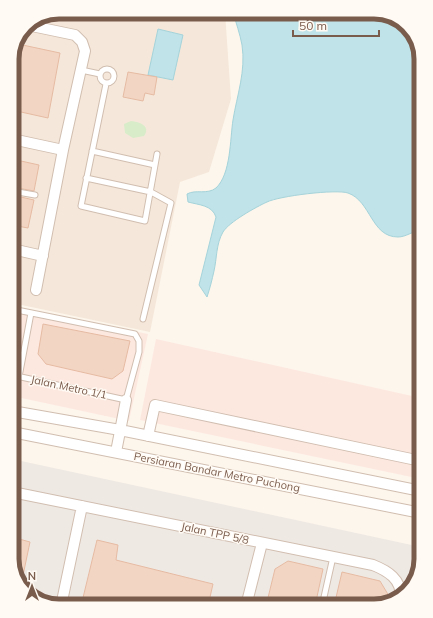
<svg xmlns="http://www.w3.org/2000/svg" width="433" height="618" font-family="Mulish,sans-serif">
<rect width="100%" height="100%" fill="#fdf6ec"/>
<!-- residential -->
<path fill="#f5e8da" d="M59,12H225L231,99L209,172L180,182L150,332L12,303V55L28,24Z"/>
<!-- commercial -->
<path fill="#fde8e0" d="M12,306L148,334L129,421L12,396Z
M156,339L421,398V479L140,420Z"/>
<!-- industrial -->
<path fill="#efe9e4" d="M12,459L421,547V560L415,583L398,600L375,606H56L35,600L18,583L12,559Z"/>
<!-- green -->
<path fill="#d8ecc9" d="M131,121C140,122 151,126 144,136L133,138L125,133L124,124Z"/>
<!-- water -->
<path fill="#bfe3e8" stroke="#a5d3da" d="M233,12H378C408,22 413,27 421,59V230C413,231 406,237 398,237C371,237 371,201 348,193C336,189 279,196 267,202C256,207 229,222 223,232C216,244 217,258 214,271C212,280 210,288 207,297L199,285L216,217C212,205 199,205 188,202L187,194C196,189 207,195 216,188C231,174 230,139 233,120C237,95 246,71 242,45C240,34 236,23 233,12Z
M158,29L183,35L173,80L148,75Z"/>
<!-- building -->
<path fill="#f3d5c3" stroke="#e6bba3" d="M18,44L60,53L48,118L12,110V55Z
M128,72L157,77L154,95L145,93L143,101L123,97Z
M12,159L39,165L34,191L12,187Z
M12,195L34,200L28,228L12,225Z
M43,324L130,341L123,371L112,379L46,364L38,354Z
M12,537L30,542L21,585L18,583L12,560Z
M97,540L118,545L116,560L213,584L208,606H81Z
M288,561L323,569L315,606H266L275,569Z
M342,572L380,581L389,596L388,603L375,606H334Z"/>
<g fill="none" stroke-linecap="round" stroke-linejoin="round">
<!-- lane casing -->
<g stroke="#d1beb0" stroke-width="7">
<path id="lane" d="M100 76a7 7 0 1 1 14 0a7 7 0 1 1-14 0Z
M81,70L100,74
M106,84L81,206L145,221L157,154
M92,151L155,165
M86,178L151,192L171,203L143,319
M12,191L35,195
M12,375L126,400L139,352V341L135,334L12,309
M19,377L31,313
M322,606L333,557"/>
</g>
<!-- street casing -->
<g stroke="#d1beb0" stroke-width="12">
<path id="street" d="M27,25L75,35L82,42L85,51L63,150L36,290
M12,139L63,150
M12,249L43,256
M12,411L120,430L421,491
M12,432L421,513
M148,436L155,405L421,461
M116,452L126,400
M12,492L373,565C388,571 401,579 401,597
M61,606L82,506
M246,606L262,543"/>
</g>
<!-- lane -->
<use href="#lane" stroke="#fff" stroke-width="5"/>
<!-- street -->
<use href="#street" stroke="#fff" stroke-width="10"/>
</g>
<g text-anchor="middle" dominant-baseline="central" stroke-width="3" stroke-linejoin="round" paint-order="stroke">
<!-- street labels -->
<g font-size="11" fill="#7a5c4d" stroke="#fffaf3">
<text transform="translate(69 387) rotate(12)">Jalan Metro 1/1</text>
<text transform="translate(217 472) rotate(11)">Persiaran Bandar Metro Puchong</text>
<text transform="translate(215 533) rotate(12)">Jalan TPP 5/8</text>
</g>
</g>
<!-- crop -->
<path d="M0 0H433V618H0ZM59 19H374A40 40 0 0 1 414 59V559A40 40 0 0 1 374 599H59A40 40 0 0 1 19 559V59A40 40 0 0 1 59 19Z" fill="#fffaf3" fill-rule="evenodd"/>
<path fill="none" stroke="#7a5c4d" stroke-width="5" d="M59 19H374A40 40 0 0 1 414 59V559A40 40 0 0 1 374 599H59A40 40 0 0 1 19 559V59A40 40 0 0 1 59 19Z"/>
<!-- north arrow -->
<g transform="translate(32 586)" stroke="#fffaf3" stroke-width="3" paint-order="stroke">
<path d="M0-3L7 15L0 10L-7 15Z" fill="#7a5c4d"/>
<text y="-6" font-size="11" font-weight="bold" text-anchor="middle" fill="#7a5c4d">N</text>
</g>
<!-- scale -->
<path d="M293 30v6h86v-6" fill="none" stroke="#7a5c4d" stroke-width="2"/>
<text x="299" y="30" font-size="12" fill="#7a5c4d" stroke="#fffaf3" stroke-width="3" paint-order="stroke">50 m</text>
</svg>
